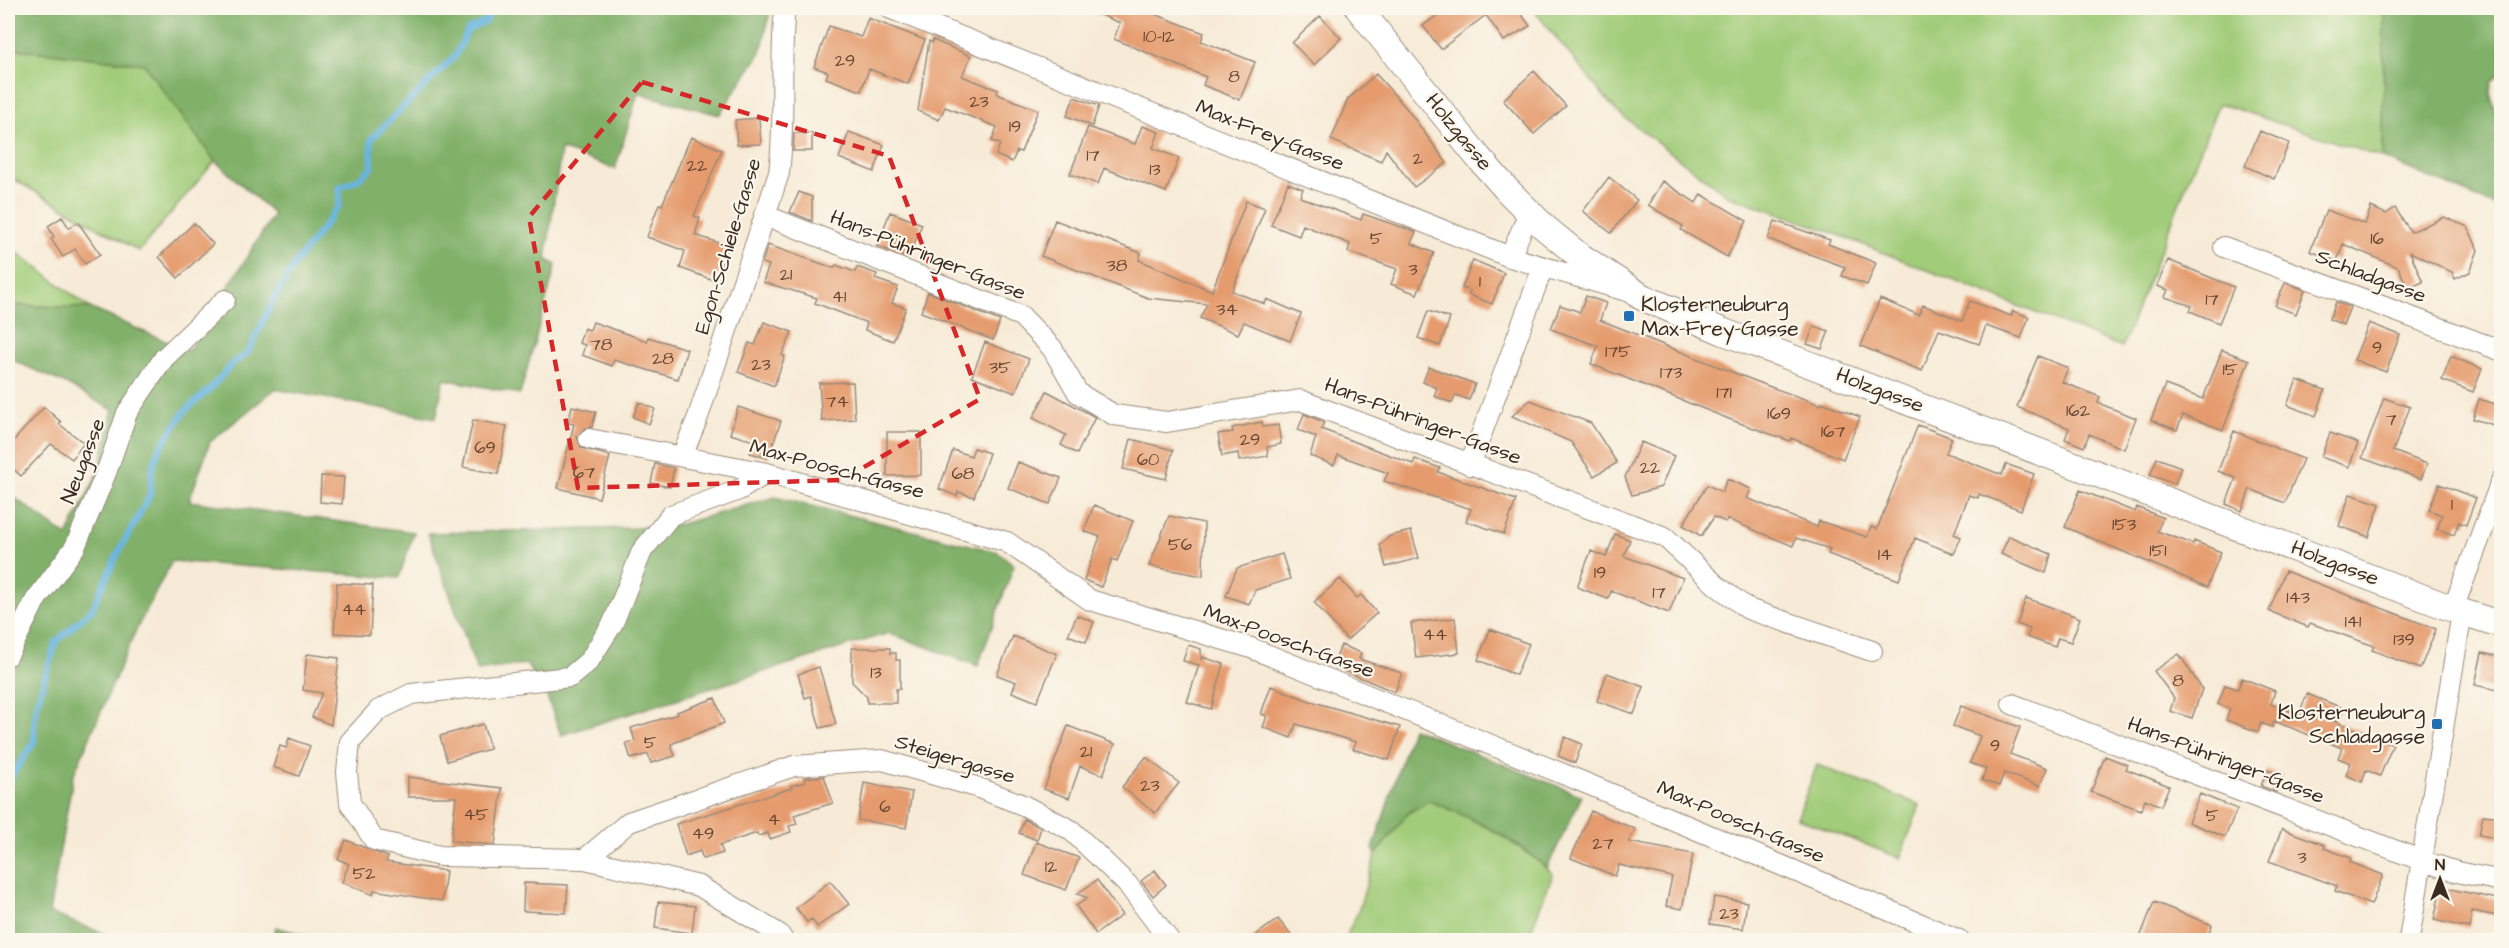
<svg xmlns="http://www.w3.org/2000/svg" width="2509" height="948" font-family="'Architects Daughter',sans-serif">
<rect width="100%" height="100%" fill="#fbf7ec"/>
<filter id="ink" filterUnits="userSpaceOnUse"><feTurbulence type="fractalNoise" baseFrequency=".0167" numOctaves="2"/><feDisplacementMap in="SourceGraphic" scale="12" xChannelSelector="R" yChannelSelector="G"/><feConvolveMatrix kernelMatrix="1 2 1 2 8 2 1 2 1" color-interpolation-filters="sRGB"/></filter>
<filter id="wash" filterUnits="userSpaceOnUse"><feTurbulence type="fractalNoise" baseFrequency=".008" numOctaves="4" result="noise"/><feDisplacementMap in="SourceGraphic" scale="24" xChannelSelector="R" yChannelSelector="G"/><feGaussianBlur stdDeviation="1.35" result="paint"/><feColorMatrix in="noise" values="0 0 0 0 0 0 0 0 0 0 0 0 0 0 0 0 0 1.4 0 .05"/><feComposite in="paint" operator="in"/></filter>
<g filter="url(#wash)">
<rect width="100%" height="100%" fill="#f7ebd7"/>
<!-- green -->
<path fill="#a1cc79" stroke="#6e7b4c" stroke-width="1.5" d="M1532,8H2384L2383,158L2219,103L2122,347L1826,230L1727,195L1616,111Z
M8,48L144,64L215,161L139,251L8,176Z
M8,250L19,254L90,308L8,305Z
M1817,765L1920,805L1900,858L1797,818Z
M1429,800C1474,818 1516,841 1553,874L1527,940H1344L1358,912L1376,854L1408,813Z"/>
<!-- forest -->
<path fill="#80b069" stroke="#5e6d44" stroke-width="1.5" d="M8,8H771L761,52L719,115L638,93L615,169L561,149L546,259L556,265L520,394L444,379L436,418L275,389L210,442L189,501L414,532L399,578L172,561L136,630L73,776L49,913L121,940H8V493L67,536L99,471L113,410L66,384L8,358V305L90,308L188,351L274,214L215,161L144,64L8,48Z
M2384,8H2501V73L2491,82L2490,93L2501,128V208L2383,158Z
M775,497L998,552L1014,565L978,666L889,633L561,735L546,694L526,664L477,671L428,533L635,528L681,524Z
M1412,728L1582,796L1547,868C1513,838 1471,817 1429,801L1408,813L1376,854L1373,849Z
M276,927L308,936L307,940H271Z"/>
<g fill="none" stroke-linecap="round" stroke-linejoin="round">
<!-- stream -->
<path stroke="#68b5e2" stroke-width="6" d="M8,782L34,742V724L38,700L56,642L92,609L118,553L150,495L152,470L158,451L185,411L208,391L233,363L247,354L273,301L294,265L339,206L340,187L357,180L372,167L371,139L455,56L468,30L486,21L491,8"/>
</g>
<g id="blocks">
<!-- building -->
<path fill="#e59b6d" d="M1084,8H1139L1204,33L1201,41L1255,62L1240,100L1203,85L1206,77L1114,39L1120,23Z
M1447,8H1517L1530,26L1504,41L1486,15L1441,49L1423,26Z
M1320,16L1341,38L1314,65L1292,43Z
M868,18L925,40L908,84L869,69L861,91L826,78L828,72L814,67L829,26L861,37Z
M933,40L971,56L962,76L998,90L997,94L1038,110L1021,152L1017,151L1012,162L996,155L1000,144L992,141L997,127L945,107L939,120L918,111L929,41L932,43Z
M1534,71L1566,106L1534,134L1503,100Z
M1376,74L1407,109L1447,163L1414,187L1386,150L1381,161L1331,140L1348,99Z
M1074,97L1099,106L1092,126L1067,116Z
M759,118L761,144L737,145L735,120Z
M1142,126L1159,132L1153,148L1179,158L1166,192L1104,168L1098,184L1070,174L1088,127L1135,144Z
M2260,131L2289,143L2274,179L2245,166Z
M849,132L884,145L874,172L839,158Z
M794,133H812V151H793Z
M691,137L722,150L694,216L700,218L695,235L728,246L716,281L680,268L685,251L647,237L659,204L662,205Z
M1609,177L1637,200L1611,233L1583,211Z
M1662,181L1696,203L1701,194L1747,221L1727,257L1681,230L1683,226L1648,205Z
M1288,183L1303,189L1300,197L1361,220L1363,214L1416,232L1411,243L1434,253L1417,294L1391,284L1397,269L1348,252L1350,244L1303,225L1299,236L1271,225Z
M799,192L812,197V221L790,212Z
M1246,201L1265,208L1232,291L1265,304L1267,299L1301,314L1290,341L1244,322L1238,334L1200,318L1207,304L1148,298L1041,256L1055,220L1141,253L1139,260L1212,291Z
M2371,207L2386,214L2395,208L2411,232L2444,217L2468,227L2478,250L2470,272L2455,279L2452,272L2410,252L2423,282L2408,288L2398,267L2343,244L2337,261L2310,251L2326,210L2365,224Z
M890,212L922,224L909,258L877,246Z
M62,217L69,228L78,222L100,254L85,264L75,249L63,257L51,239L54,237L48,226Z
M1775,221L1830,240L1828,244L1876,263L1867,285L1842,276L1845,267L1768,239Z
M194,223L213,244L178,278L159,257Z
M768,245L834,268L836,265L855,272L857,267L877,274L875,279L898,287L892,303L906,308L893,341L865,330L867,323L815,303L817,298L763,282L769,265L762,263Z
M1473,260L1504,273L1492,304L1469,295L1470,291L1462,288Z
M2168,260L2234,287L2219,323L2190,311L2192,306L2165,297L2168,290L2157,286Z
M2285,283L2305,290L2296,314L2275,306Z
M928,292L1000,321L993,340L921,312Z
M1586,296L1606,303L1600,320L1768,386L1821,405L1822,402L1860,417L1843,459L1791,438L1790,441L1734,421L1591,364L1598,346L1551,329L1560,305L1580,312Z
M1880,299L1919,315L1923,305L1962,321L1970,301L2011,316L2013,311L2029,317L2021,338L1986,326L1979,344L1939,330L1922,371L1861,346Z
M2336,302L2350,307L2343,325L2329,319Z
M1428,311L1450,318L1440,346L1418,338Z
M593,322L647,341L648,337L687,349L678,379L614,360L612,366L582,355L585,345L579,343L584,328L590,330Z
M764,322L792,332L782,355L785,356L774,386L738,372L749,343L755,345Z
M2369,323L2400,335L2386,372L2354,360Z
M1814,326L1829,331L1822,349L1807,344Z
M985,342L1029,359L1015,393L972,376Z
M2222,350L2249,360L2223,430L2183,415L2177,430L2151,420L2165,385L2203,399Z
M2038,356L2068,368L2062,382L2100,397L2098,403L2136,418L2124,449L2089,434L2084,447L2065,439L2069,428L2017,407Z
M2451,356L2482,369L2473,392L2442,380Z
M1429,367L1475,384L1469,400L1456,395L1452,403L1434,396L1437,388L1423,382Z
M2297,380L2325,390L2316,416L2287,405Z
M853,382L855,419L822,421L819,383Z
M1047,391L1095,417L1077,454L1061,445L1066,435L1033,418Z
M2384,398L2410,407L2393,451L2427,464L2421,479L2362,458Z
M2479,399L2502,406L2497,426L2473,419Z
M1530,400L1591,423L1617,463L1594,476L1571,442L1512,416Z
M639,402L655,409L649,424L633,417Z
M572,406L596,412L592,427L585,428L577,436L581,448L610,456L599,498L558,488L574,424L568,423Z
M44,407L61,422L59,424L84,443L72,459L51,444L21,476L8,464V447Z
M738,407L781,421L768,458L750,453L754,441L730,434Z
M1304,414L1324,422L1321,429L1413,464L1415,459L1440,468L1438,472L1516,500L1504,534L1466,521L1471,509L1384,481L1388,473L1338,455L1334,465L1310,456L1316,437L1298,430Z
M473,420L507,426L498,474L463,467Z
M1262,422L1263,427L1278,425L1281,444L1267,447L1268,456L1239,461L1238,453L1222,456L1218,434L1233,432L1232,428Z
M1918,425L1952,438L1946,453L2002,475L2006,464L2034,474L2021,510L1979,494L1978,498L1969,495L1954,534L1961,537L1954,554L1915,538L1899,580L1828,554L1830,549L1796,538L1793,546L1727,519L1726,522L1714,517L1701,536L1683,525L1707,485L1722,492L1727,479L1751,489L1747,498L1817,527L1819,521L1867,537L1871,527L1877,529Z
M2234,431L2303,459L2285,503L2250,489L2242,511L2226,504L2236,478L2218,471Z
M887,432H921V475L887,476Z
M2330,433L2358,443L2349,467L2321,457Z
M1131,439L1173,450L1166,479L1123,469Z
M1641,442L1674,456L1661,487L1632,495L1625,477Z
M974,448L989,453L974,497L958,492L957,496L939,489L953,450L971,456Z
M2157,458L2181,467L2175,484L2150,475Z
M1018,462L1061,478L1050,504L1008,488Z
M655,464L674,468L670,487L651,483Z
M321,476L344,477L342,504L320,502Z
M2439,484L2476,498L2466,525L2459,522L2454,535L2437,529L2442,515L2429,510Z
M2080,490L2135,512L2137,507L2163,518L2157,531L2193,544L2194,541L2221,552L2207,587L2065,527Z
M2350,494L2380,504L2369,537L2339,526Z
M1094,505L1133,521L1117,561L1112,559L1101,587L1084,580L1100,537L1084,531Z
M1169,516L1204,523L1203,576L1149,566Z
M1411,531L1419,558L1386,567L1380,545L1390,536Z
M1615,534L1630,540L1624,556L1683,578L1669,613L1611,591L1608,599L1577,587L1591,551L1606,557Z
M2009,536L2051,554L2046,573L2001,554Z
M1282,554L1290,579L1255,590L1249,604L1226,596L1237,568Z
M2285,571L2436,629L2420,669L2372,650L2374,646L2310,623L2308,627L2269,611Z
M1340,579L1357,598L1361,595L1377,613L1347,640L1314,602Z
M337,583L373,585L370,635L334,633Z
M2026,598L2080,618L2071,642L2058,638L2055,647L2027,637L2030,629L2017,624Z
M1077,615L1094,622L1086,642L1068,635Z
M1455,618L1459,653L1416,658L1411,623Z
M1490,629L1529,644L1516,675L1478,660Z
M1013,636L1057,654L1037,702L1012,692L1016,682L997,675Z
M1188,645L1201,649V660L1202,657L1224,664L1211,709L1187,702L1199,665L1183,661Z
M1341,645L1361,653L1359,659L1402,673L1395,692L1333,666Z
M852,648H890V653H896V660H900V689H896V703H867V697L852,682Z
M2482,653L2502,657V691L2475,685Z
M307,654L339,658L331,725L312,717L322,693L303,690Z
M2179,654L2202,689L2192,718L2170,711L2174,698L2154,671Z
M819,667L836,724L820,728L811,696L805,698L798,674Z
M1607,673L1644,687L1634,714L1597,701Z
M2242,678L2275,691L2271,704L2299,714L2307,694L2340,707L2334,721L2393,744L2380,776L2366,770L2362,782L2346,775L2351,763L2338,758L2342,748L2274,721L2272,727L2261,723L2258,732L2226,720L2230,709L2218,704L2225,685L2238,689Z
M1271,686L1310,701L1400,727L1389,760L1353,749L1356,742L1296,724L1291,738L1263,727L1267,716L1261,714Z
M715,698L724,723L671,744L675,756L651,763L648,754L631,759L626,743L635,741L631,728L678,714L677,712Z
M1961,706L2020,727L2010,754L2047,768L2040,786L2004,773L1999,786L1982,780L1986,769L1970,763L1980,736L1953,726Z
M483,724L490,749L447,761L440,736Z
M1068,726L1115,744L1103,775L1080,766L1069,798L1044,789Z
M1565,737L1582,744L1575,763L1558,756Z
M289,738L310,746L299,776L273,767L280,746L286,748Z
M2105,756L2128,765L2126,769L2169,786L2161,806L2145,799L2141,810L2091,792Z
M1146,757L1179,783L1155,813L1122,787Z
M2267,770L2282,775L2276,792L2261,786Z
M824,776L833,803L794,815L797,824L789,826L791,832L770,839L768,833L758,836L757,833L720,845L723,853L703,859L700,851L686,856L676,824L792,788L791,786L805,782L804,778Z
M408,777L502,788L495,845L451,841L456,797H408Z
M864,783L912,792L906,828L858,820Z
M2200,794L2237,809L2225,837L2188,822Z
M1591,811L1635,829L1629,842L1693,854L1682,909L1666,906L1672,877L1619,865L1615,876L1571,858Z
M2483,815L2502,817V839L2479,835Z
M1024,819L1041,828L1037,840L1019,833Z
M2282,829L2325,845L2324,848L2351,858L2350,862L2383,875L2371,905L2335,891L2337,886L2269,861Z
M346,840L388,857L386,862L446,871L442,901L374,890L373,895L342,882L349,864L338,859Z
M1036,842L1079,858L1066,890L1024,875Z
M1155,870L1166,885L1153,896L1141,881Z
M1097,880L1122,915L1096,934L1076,906L1088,898L1077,894Z
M830,881L849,904L817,927L812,919L807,922L796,908Z
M524,883L568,885L566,913L523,911Z
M2441,887L2502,900V917L2472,911L2469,928L2434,920Z
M1714,897L1747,902L1743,929L1710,924Z
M658,902L695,906L692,933L655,928Z
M2154,902L2212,925L2206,940H2139Z
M1278,919L1295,940H1249Z"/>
</g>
</g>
<g filter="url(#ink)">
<use href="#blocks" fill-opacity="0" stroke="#998a7a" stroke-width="1.5"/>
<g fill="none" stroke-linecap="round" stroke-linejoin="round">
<!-- minor casing -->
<g stroke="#998a7a" stroke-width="22">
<path id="minor" d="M889,8L1510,257L1623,290
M764,215L1021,316L1052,348L1078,393L1114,415L1167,422L1300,400L1665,537L1716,585L1748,609L1872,651
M2224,247L2502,351
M1510,257L1529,213
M589,439L767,473L1007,542L1090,600L1251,648L1583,782L1959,940
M682,456L698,417L779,173C786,118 779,63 785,8
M1470,465L1543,267
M767,473L739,490L671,515L642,551L613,623L589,661L570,677L411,694L379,710L350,742L347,772L350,803L374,840L440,856L585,859L699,886L779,934L783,940
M2453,609L2502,479
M8,655L35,601L75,547L106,473L127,413L164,358L225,300
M2012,704L2423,861L2457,872L2502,881
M585,859L629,822L794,766L882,760L976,787L1023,805L1071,830L1128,885L1169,940
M2409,940L2462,612"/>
</g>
<!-- tertiary casing -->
<g stroke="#998a7a" stroke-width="28">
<path id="tertiary" d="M1358,8L1478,157L1508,191L1544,227L1577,254L1642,297L1724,332L2453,609L2502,625"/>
</g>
<!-- minor -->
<use href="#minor" stroke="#fff" stroke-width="20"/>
<!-- tertiary -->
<use href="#tertiary" stroke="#fff" stroke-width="26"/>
</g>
</g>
<!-- marked area -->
<path fill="none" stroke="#d62828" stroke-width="4.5" stroke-dasharray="12 8" stroke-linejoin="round" d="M642,82L889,156L980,399L842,480L578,488L529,217Z"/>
<!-- markers -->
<g fill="#1f6fb2" stroke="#fbf7ec" stroke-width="2">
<rect x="1623" y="310" width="12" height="12" rx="3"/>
<rect x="2431" y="718" width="12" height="12" rx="3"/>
</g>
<g text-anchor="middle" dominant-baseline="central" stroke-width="4.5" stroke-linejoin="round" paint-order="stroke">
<!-- number labels -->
<g font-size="18" fill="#664632">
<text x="1159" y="36">10-12</text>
<text x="845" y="60">29</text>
<text x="1234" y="76">8</text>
<text x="979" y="101">23</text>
<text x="1015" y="126">19</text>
<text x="1093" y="155">17</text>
<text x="1418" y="158">2</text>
<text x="697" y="165">22</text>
<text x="1155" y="169">13</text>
<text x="1376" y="238">5</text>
<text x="2377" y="238">16</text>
<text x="1117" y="265">38</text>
<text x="1413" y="269">3</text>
<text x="786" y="274">21</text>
<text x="1480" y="281">1</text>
<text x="839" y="296">41</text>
<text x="2212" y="299">17</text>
<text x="1227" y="309">34</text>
<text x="601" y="344">78</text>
<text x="2377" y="347">9</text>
<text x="1618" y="351">175</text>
<text x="663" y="358">28</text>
<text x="761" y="364">23</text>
<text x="1000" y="367">35</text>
<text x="2230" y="369">15</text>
<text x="1671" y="372">173</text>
<text x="1724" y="392">171</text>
<text x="837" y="401">74</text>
<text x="2078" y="410">162</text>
<text x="1779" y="413">169</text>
<text x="2391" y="419">7</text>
<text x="1833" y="431">167</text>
<text x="1250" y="439">29</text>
<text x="485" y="447">69</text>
<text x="1148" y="459">60</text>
<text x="1650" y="467">22</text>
<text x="584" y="472">67</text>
<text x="963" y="473">68</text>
<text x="2452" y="504">1</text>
<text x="2124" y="524">153</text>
<text x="1180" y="544">56</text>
<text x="2158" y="550">151</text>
<text x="1885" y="554">14</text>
<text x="1600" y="572">19</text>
<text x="1659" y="592">17</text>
<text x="2298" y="597">143</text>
<text x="354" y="609">44</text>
<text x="2353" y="621">141</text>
<text x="1435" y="634">44</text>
<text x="2404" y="639">139</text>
<text x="876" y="672">13</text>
<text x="2178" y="680">8</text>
<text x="650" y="742">5</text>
<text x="1995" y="745">9</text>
<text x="1086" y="751">21</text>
<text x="1150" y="785">23</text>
<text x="885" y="806">6</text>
<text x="476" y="814">45</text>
<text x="2212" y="815">5</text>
<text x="774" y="819">4</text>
<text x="703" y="833">49</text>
<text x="1603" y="843">27</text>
<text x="2302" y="857">3</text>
<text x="1051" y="866">12</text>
<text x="364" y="873">52</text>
<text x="1729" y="913">23</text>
</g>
<!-- street labels -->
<g font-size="21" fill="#3b2a1e" stroke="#fbf7ec">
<text transform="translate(1459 132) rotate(51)">Holzgasse</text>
<text transform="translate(1270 135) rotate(22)">Max-Frey-Gasse</text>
<text transform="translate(728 246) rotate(-73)">Egon-Schiele-Gasse</text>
<text transform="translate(928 255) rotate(22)">Hans-Pühringer-Gasse</text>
<text transform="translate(2371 276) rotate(21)">Schladgasse</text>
<text transform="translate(1880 390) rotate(21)">Holzgasse</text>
<text transform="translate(1423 421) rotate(21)">Hans-Pühringer-Gasse</text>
<text transform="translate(83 461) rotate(-69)">Neugasse</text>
<text transform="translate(837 469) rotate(15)">Max-Poosch-Gasse</text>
<text transform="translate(2335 563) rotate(21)">Holzgasse</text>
<text transform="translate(1289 641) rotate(20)">Max-Poosch-Gasse</text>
<text transform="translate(955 759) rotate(17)">Steigergasse</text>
<text transform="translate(2226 760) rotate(21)">Hans-Pühringer-Gasse</text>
<text transform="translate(1741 822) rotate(23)">Max-Poosch-Gasse</text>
</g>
<!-- poi labels -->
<g font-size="21" fill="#3b2a1e" stroke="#fbf7ec" text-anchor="start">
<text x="1641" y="304">Klosterneuburg<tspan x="1641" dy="24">Max-Frey-Gasse</tspan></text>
<text x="2425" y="712" text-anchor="end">Klosterneuburg<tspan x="2425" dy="24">Schladgasse</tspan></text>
</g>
</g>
<!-- margin -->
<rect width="2509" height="948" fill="none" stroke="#fbf7ec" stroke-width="30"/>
<!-- north arrow -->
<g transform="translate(2440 879)" stroke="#fbf7ec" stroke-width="4.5" paint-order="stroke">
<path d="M0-4.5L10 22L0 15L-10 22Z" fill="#3b2a1e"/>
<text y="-9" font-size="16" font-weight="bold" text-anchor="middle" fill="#3b2a1e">N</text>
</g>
</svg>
